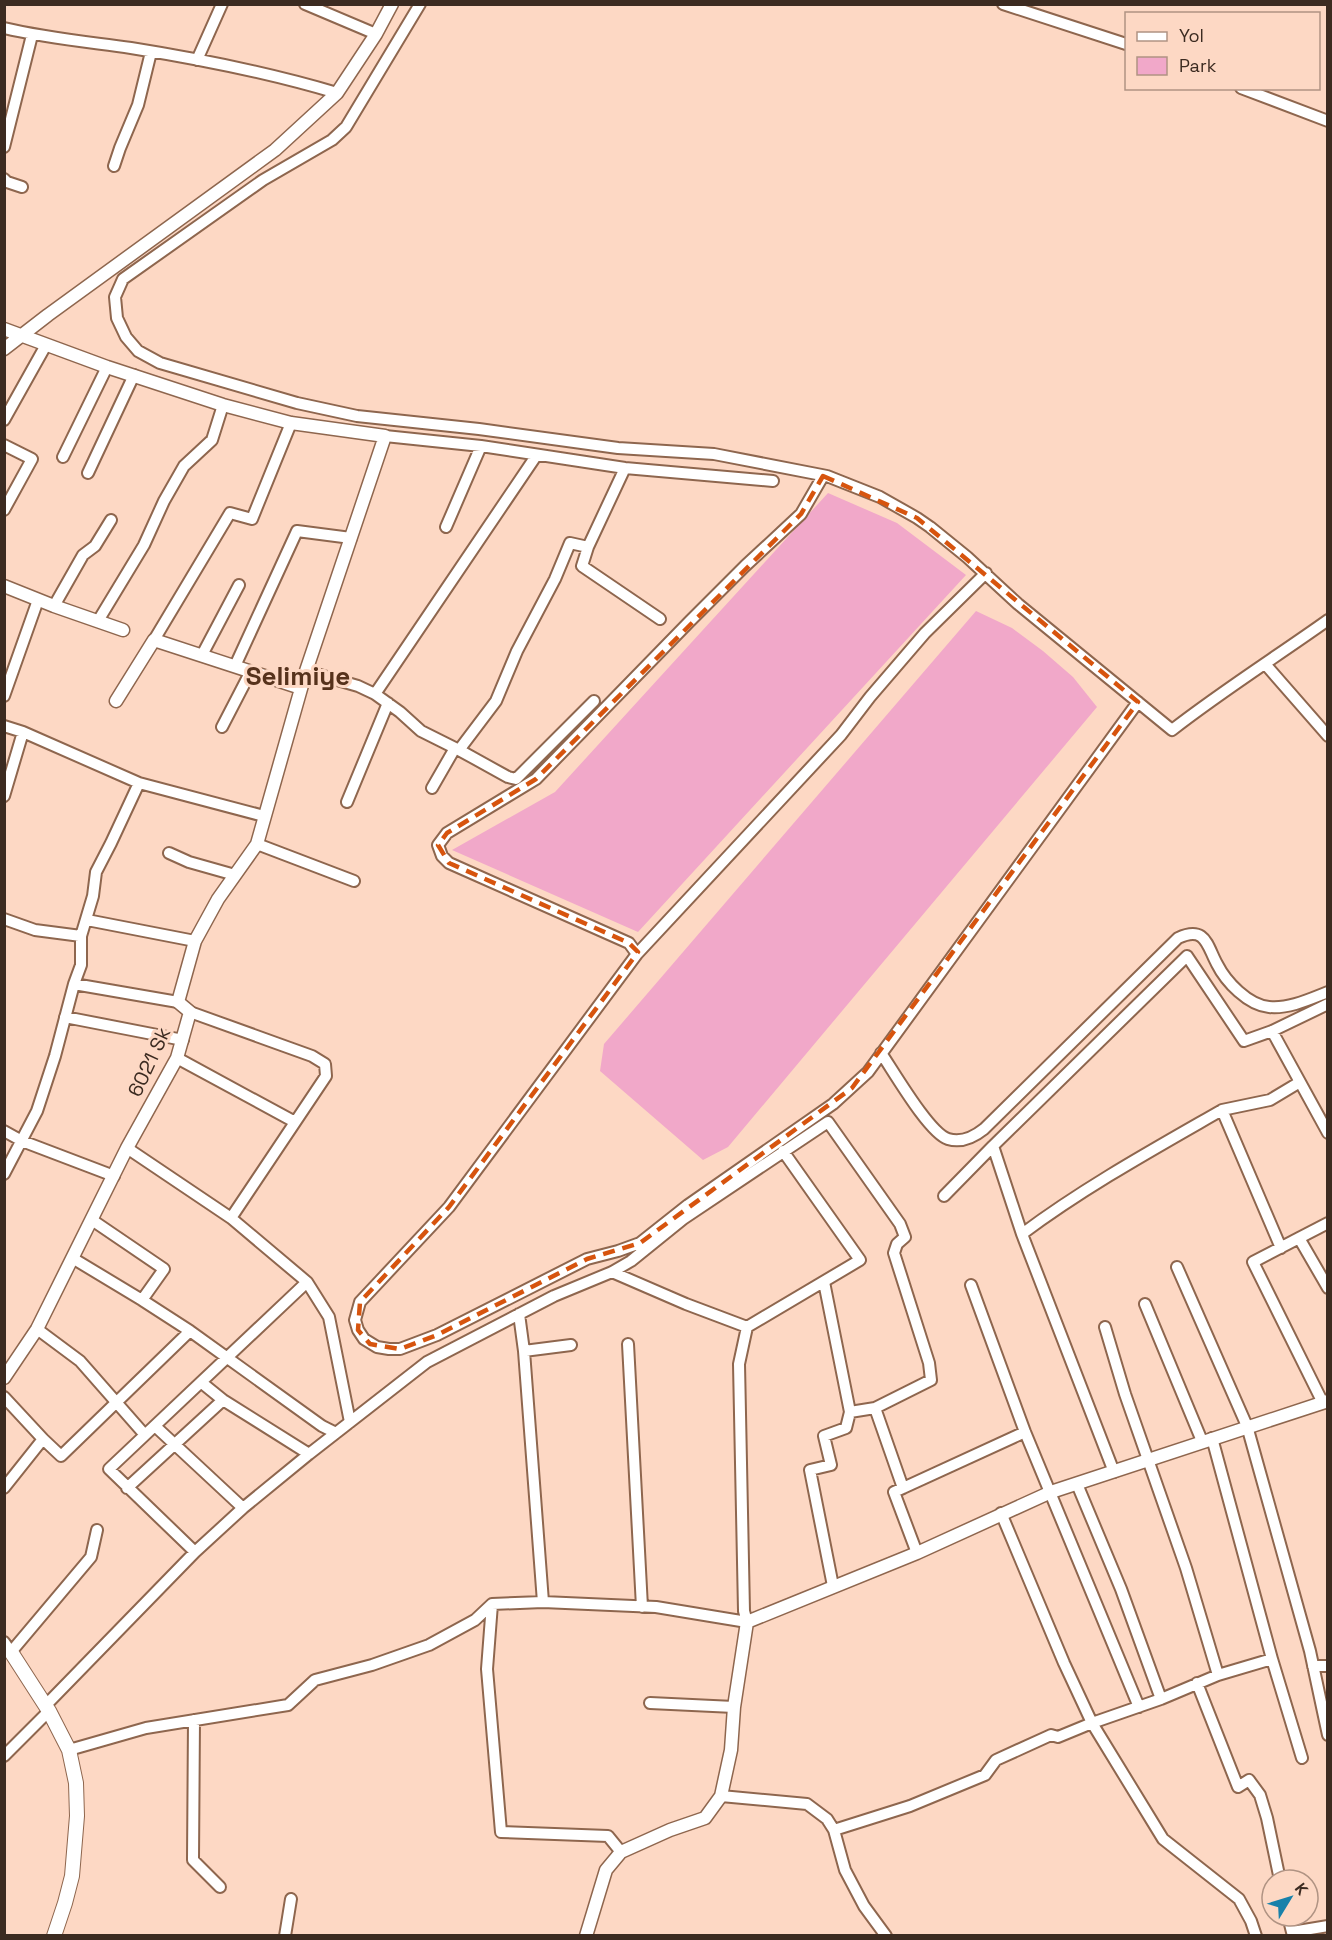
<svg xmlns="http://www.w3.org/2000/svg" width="1332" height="1940" font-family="'Space Grotesk',sans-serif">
<rect width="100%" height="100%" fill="#fdd8c4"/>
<!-- green -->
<path fill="#f1a8c9" d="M828,493L897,523L966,575L638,932L452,850L555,792Z
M976,611L1012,628L1043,651L1073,677L1097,707L728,1147L703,1160L600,1071L604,1044Z"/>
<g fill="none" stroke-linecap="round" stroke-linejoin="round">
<!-- minor casing -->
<g stroke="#8e664e" stroke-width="14">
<path id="minor" d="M305,4L376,34
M420,4L346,127L332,140L263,180L123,279L115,297L117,318L126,337L138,351L160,363L297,403L357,416L479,429L618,448L714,454L827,476L880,497L917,518L930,527L967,557L1018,604L1172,730C1222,691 1276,657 1328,620
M1003,4L1126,44
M4,28C46,38 89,42 131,48C200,59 270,73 337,93
M197,60L222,4
M1241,88L1328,121
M4,147L32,35
M114,166L120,148L138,105L151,52
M4,179L7,182L22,187
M4,420L46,345
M385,436L481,446L625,468L773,481
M4,445L32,459L4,510
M63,457L107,367
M88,473L134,375
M823,476L801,514L745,566L690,621L536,779L447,833L438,845L442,856L449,863L629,943L637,954L449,1207L360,1302L355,1320L358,1330L364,1339L377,1347L389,1349H400L437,1335L587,1259L618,1251L640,1243L688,1205L833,1104L868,1072L1138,702
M446,527L481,446
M588,547L582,566L660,619
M54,606L83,555L95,546L111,520
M98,621L144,545L164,501L184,466L212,440L223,405
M154,640L230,513L252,519L291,423
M202,655L239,585
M1266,665L1328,736
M235,666L297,531L351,538
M306,671L358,686L375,694L400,712L421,731L459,750L508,777L516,779L594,701
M375,694L536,456
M4,696L38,600
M4,726L23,732L139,783L264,816
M222,727L251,671
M459,750L496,701L517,651L555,579L570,543L588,547L625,468
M432,788L455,748
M4,796L23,732
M347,802L388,703
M257,844L354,881
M169,853L189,862L235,875
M4,919L35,930L81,936
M87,920L195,941
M637,954L841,735L870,697L925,633L986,573
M74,984L178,1002
M190,1012L312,1056L325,1064L326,1076L231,1218
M65,1017L183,1040
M1272,1031L1328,1133
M881,1053C894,1072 929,1133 948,1139C961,1143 974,1137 984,1129L1178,938C1206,925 1207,946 1217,964C1226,982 1248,1005 1269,1007C1289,1009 1310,999 1328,992
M177,1058L295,1122
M1222,1110L1270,1100L1300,1082
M4,1131L22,1141L114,1176
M993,1146L1187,956L1244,1041L1272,1031L1328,1004
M127,1148L231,1218L307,1282L329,1317L350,1422
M4,1174L37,1111L55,1056L74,984L81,965V936L93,896L96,872L111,843L139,783
M944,1196L993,1146L1022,1234L1114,1472
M92,1220L164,1269L142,1300
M1022,1234C1085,1187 1154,1149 1222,1110L1281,1248
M1299,1238L1328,1223
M74,1259L142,1300L190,1331L322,1426L336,1433
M1177,1267L1247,1426L1310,1651L1328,1735
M612,1272L686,1304L747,1327
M824,1282L850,1412L846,1428L824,1436L831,1465L810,1470L833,1586
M971,1285L1025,1432L1139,1707
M1145,1304L1202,1441
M519,1314L524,1351L543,1602
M1105,1327L1125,1394L1186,1568L1218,1675
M37,1329L80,1361L145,1435
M628,1344L642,1607
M524,1351L571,1345
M202,1383L223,1400L309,1454
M4,1397L43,1439L61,1456L190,1331
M1323,1403L1253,1262L1299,1238L1328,1288
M850,1412L875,1408
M156,1427L243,1508
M1212,1438L1272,1659L1302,1758
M1077,1484L1121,1589L1161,1699
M4,1488L43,1439
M127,1488L223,1400
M903,1488L1025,1432
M1001,1513L1064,1663L1092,1723L1163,1839L1239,1899L1251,1921L1256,1936
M195,1552L109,1469L307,1282
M492,1604L487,1669L501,1832L608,1836L621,1852
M4,1642L11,1652L91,1557L97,1530
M1313,1666H1328
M1197,1683L1238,1787L1249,1780L1260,1795L1267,1818L1280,1880
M650,1703L734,1707
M46,1705L195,1552L243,1508L309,1454L427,1362L554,1296L612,1272L631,1261L683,1219L828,1122L900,1224L905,1237L897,1244L894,1253L929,1363L931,1380L875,1408L903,1488L894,1492L917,1553
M194,1720L193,1860L220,1887
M69,1750L146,1728L288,1705L315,1680L372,1665L429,1645L475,1620L492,1604L543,1602L656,1607L747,1622L744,1611L739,1364L747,1327L860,1260L783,1151
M4,1756L49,1711
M721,1796L807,1804L827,1819L834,1830L845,1870L864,1906L886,1936
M834,1830L910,1806L985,1775L996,1760L1051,1735L1058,1737L1092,1723L1161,1699L1218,1675L1272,1659
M1288,1916L1292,1932L1328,1926
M285,1936L291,1899"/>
</g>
<!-- tertiary casing -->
<g stroke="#8e664e" stroke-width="15">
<path id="tertiary" d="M4,329L107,367L223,405L291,423L385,436L306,671L257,844L218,899L195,941L178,1002L190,1012L177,1058L127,1148L37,1329L4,1378
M4,349L48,315L275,150L337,93L376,34L392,4
M4,586L54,606L123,630
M116,701L154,640L301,688
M586,1936L606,1870L621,1852L670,1830L705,1818L721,1796L731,1750L734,1707L747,1622L917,1553L1051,1492L1328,1401"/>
</g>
<!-- secondary casing -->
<g stroke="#8e664e" stroke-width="16">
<path id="secondary" d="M11,1652L49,1711L69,1750L76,1783L77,1816L72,1876L65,1903L54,1936"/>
</g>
<!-- minor -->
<use href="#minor" stroke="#fff" stroke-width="10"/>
<!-- tertiary -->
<use href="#tertiary" stroke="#fff" stroke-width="12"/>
<!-- secondary -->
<use href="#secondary" stroke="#fff" stroke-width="14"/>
</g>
<!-- marked area -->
<path fill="none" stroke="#d7540e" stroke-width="4.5" stroke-dasharray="12 8" stroke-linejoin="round" d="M823,476L917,518L1138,702L852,1088L640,1243L587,1259L437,1335L400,1349L370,1344L358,1330L360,1302L449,1207L638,952L629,943L449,863L438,845L447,833L536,779L801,514Z"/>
<g text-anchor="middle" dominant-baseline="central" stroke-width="6" stroke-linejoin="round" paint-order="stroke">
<!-- street labels -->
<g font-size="20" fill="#3c2b21" stroke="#fdd8c4">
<text transform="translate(149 1062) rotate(-65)">6021 Sk</text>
</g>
<!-- district labels -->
<g font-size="26" font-weight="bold" fill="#56321c" stroke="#fdd8c4">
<text x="298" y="676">Selimiye</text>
</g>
</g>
<!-- border -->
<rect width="1332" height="1940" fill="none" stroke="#3c2b21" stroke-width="12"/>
<!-- legend -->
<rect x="1125" y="12" width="195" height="78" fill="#fdd8c4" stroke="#b09383" stroke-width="1.5"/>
<rect x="1137" y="32" width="30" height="9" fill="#ffffff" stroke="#b09383" stroke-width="1.5"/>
<text x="1179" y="42" font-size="18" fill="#3c2b21">Yol</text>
<rect x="1137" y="57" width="30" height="18" fill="#f1a8c9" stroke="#b09383" stroke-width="1.5"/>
<text x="1179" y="72" font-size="18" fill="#3c2b21">Park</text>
<!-- north arrow -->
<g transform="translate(1290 1898) rotate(52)"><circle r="28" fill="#fdd8c4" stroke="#b09383" stroke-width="1.5"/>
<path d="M0-4.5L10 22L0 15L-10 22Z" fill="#1881aa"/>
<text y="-9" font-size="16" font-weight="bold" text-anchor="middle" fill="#3c2b21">K</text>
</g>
</svg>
